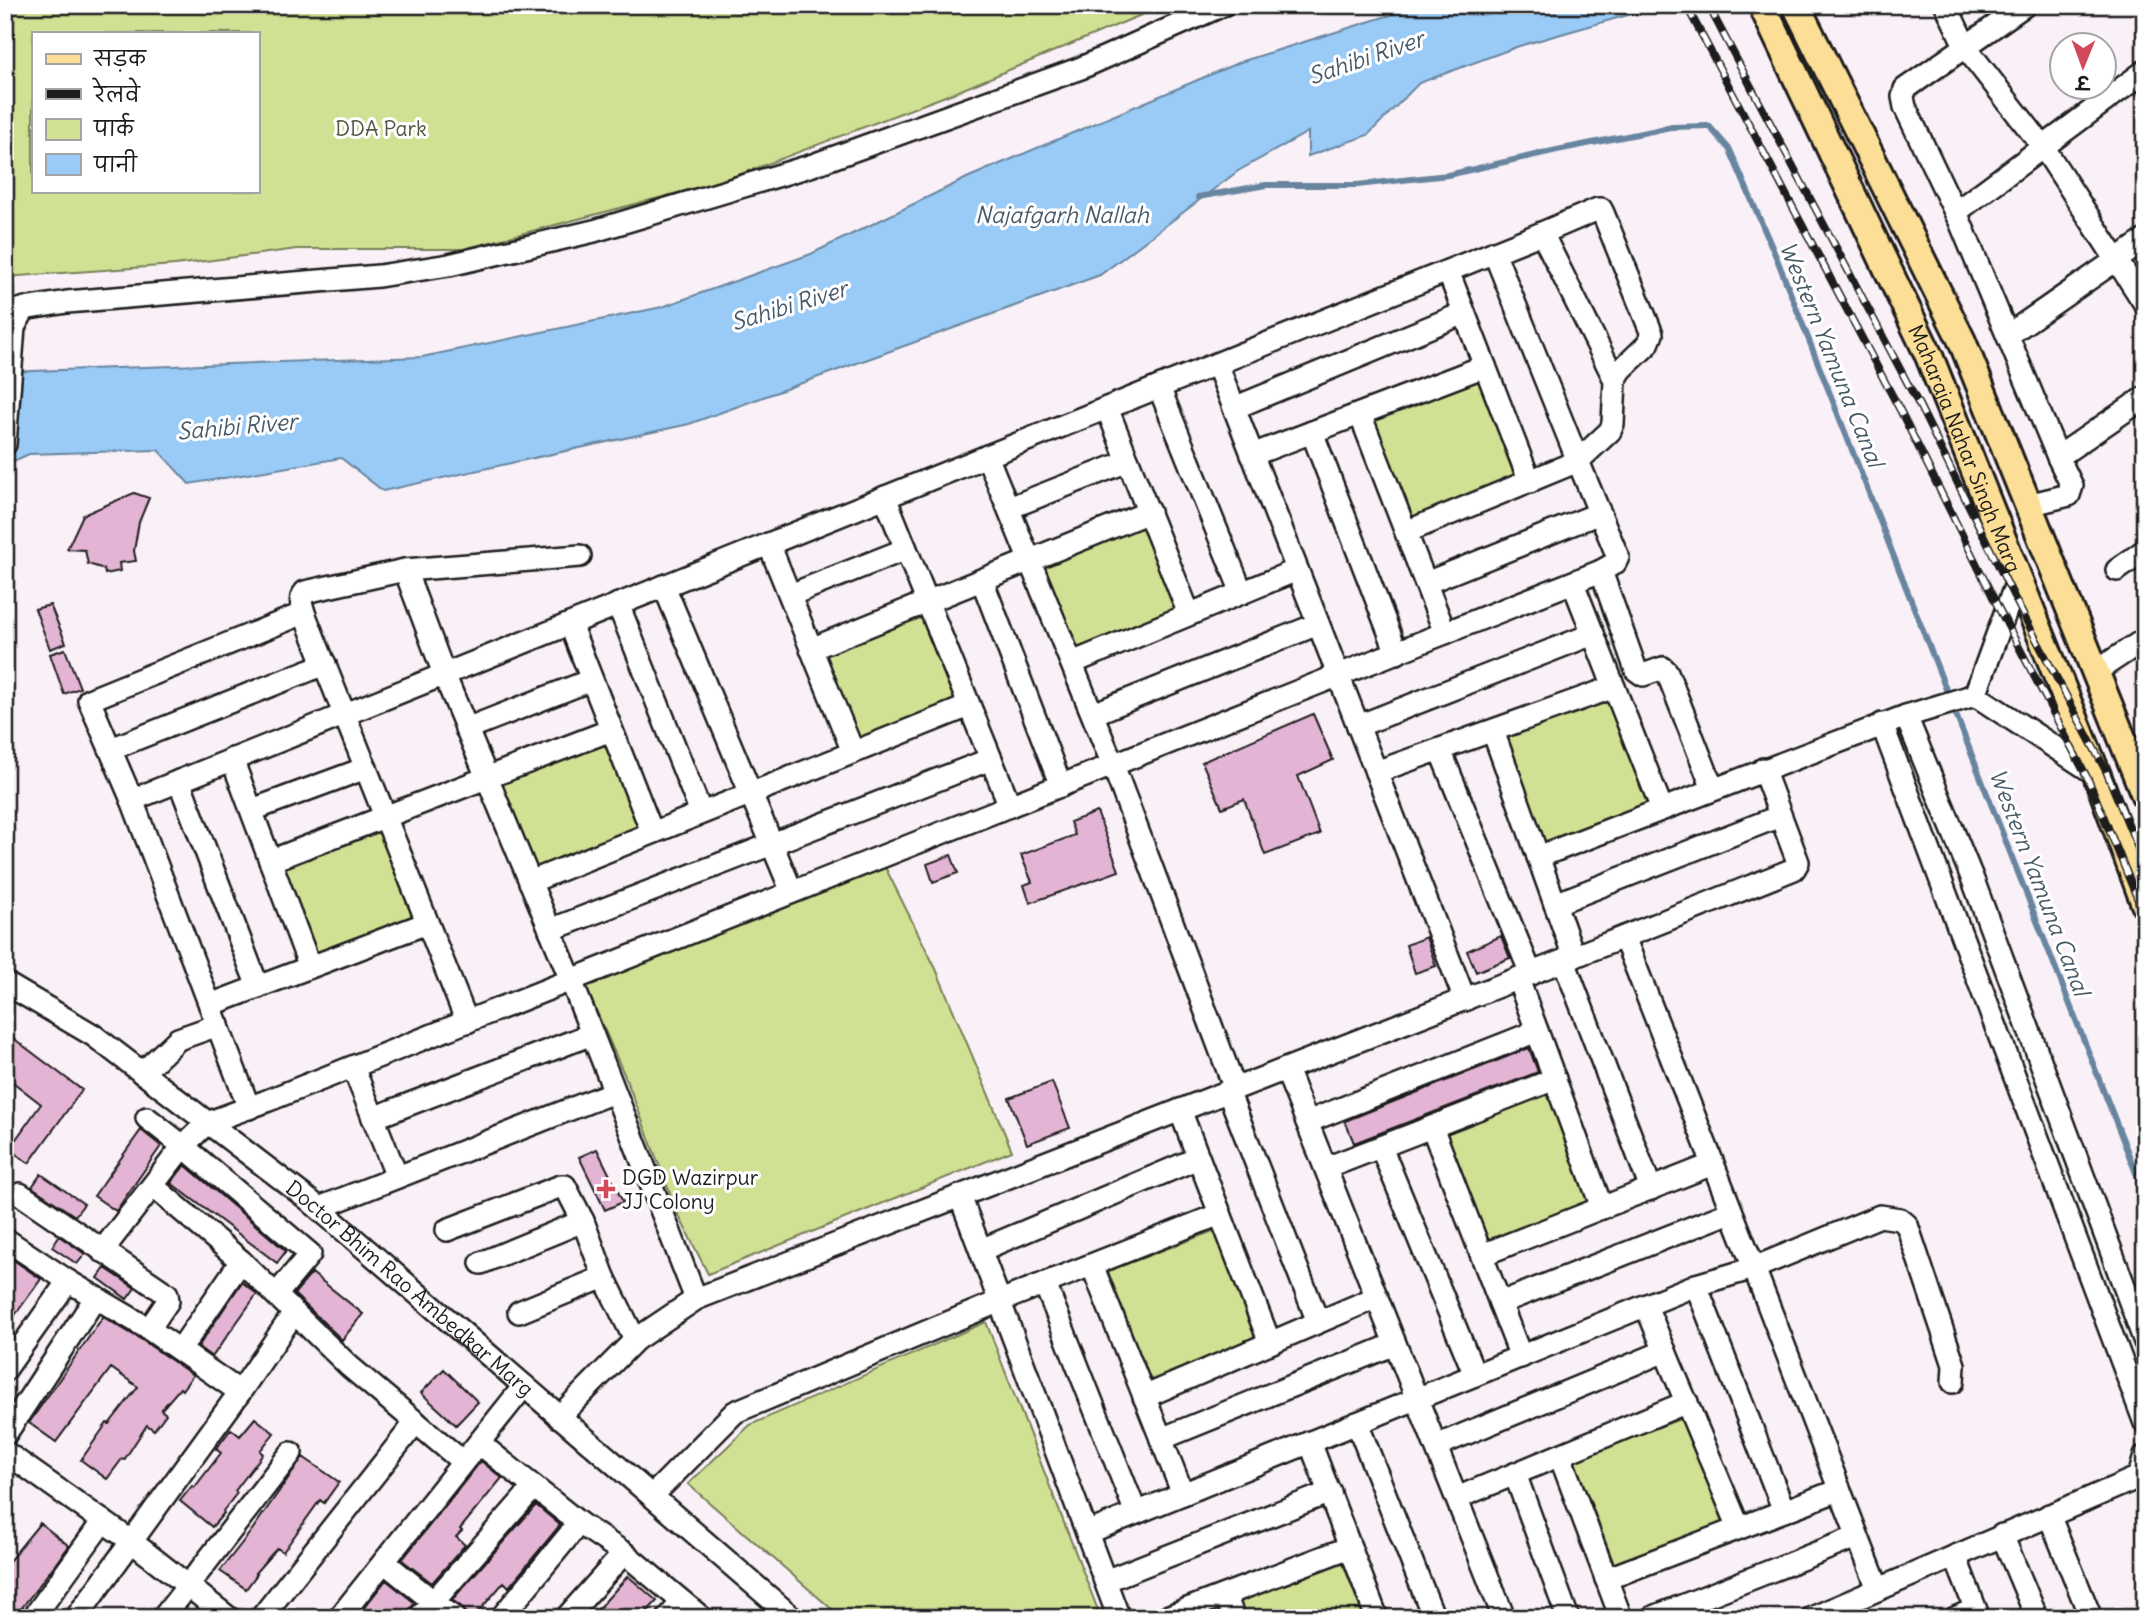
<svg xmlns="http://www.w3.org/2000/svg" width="2150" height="1623" font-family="Delius,'Playpen Sans Deva',sans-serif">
<rect width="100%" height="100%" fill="#faf0f7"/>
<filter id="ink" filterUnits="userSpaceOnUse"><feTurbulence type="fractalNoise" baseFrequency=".0143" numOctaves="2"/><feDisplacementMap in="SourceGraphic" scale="14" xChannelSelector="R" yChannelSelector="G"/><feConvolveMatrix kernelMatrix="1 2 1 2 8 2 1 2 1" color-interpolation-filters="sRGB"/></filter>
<g filter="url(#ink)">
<!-- green -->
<path fill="#d1e194" stroke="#767e58" stroke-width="2" fill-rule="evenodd" d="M5,5H1165L961,90L720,182L463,249H297L175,265L5,277ZM33,33H257V191H33Z
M1477,375L1517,483L1410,522L1370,415Z
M1144,519L1183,613L1075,658L1035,563Z
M925,606L964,700L856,745L817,650Z
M1609,696L1651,806L1543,847L1501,737Z
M603,735L643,830L535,874L495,780Z
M383,823L422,917L314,962L275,867Z
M885,867L936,969L1012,1151L708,1274L678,1214L627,1081L585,985Z
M1550,1091L1592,1200L1484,1242L1442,1132Z
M1216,1230L1258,1339L1150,1380L1108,1271Z
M986,1322L1101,1618H842L688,1484L750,1425Z
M1683,1418L1725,1527L1616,1569L1574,1459Z
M1341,1558L1364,1618H1240L1233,1599Z"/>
<!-- water -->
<path fill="#99cbf6" stroke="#67859f" stroke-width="2" d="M1422,5H1663L1519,46L1419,83L1368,135L1308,156V132L1238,171L1100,275L689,424L383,491L341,458L189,484L158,450L29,454L5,465V372L422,357L662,307L811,254L969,177L1240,62Z"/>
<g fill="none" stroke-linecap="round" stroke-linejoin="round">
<!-- stream -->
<path stroke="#67859f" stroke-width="6" d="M1198,197L1266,185H1357L1448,175L1557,150L1672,127L1709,126L1730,150L1777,259L2145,1196"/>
</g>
<!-- building -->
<path fill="#e4b4d5" stroke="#1c1c1c" stroke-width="2" d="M134,493L149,498L139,522L134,551L136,561L119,563L120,571L105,574L104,569L88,564L85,550L67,549L83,515Z
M50,605L66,643L50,649L35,609Z
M65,649L80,688L64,694L50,654Z
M1313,714L1333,760L1298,776L1320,834L1265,855L1244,799L1222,808L1202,762Z
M1097,812L1119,871L1030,903L1024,885L1032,882L1021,855L1075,835L1070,822Z
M951,855L958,873L933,882L927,864Z
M1501,936L1510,958L1476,972L1467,951Z
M1426,937L1436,966L1415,973L1406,945Z
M5,1032L82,1090L29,1163L9,1149L41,1104L5,1076Z
M1529,1048L1538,1072L1354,1143L1345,1121Z
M1052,1082L1070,1128L1027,1144L1009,1098Z
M141,1130L161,1146L116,1211L94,1196Z
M597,1149L623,1202L605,1210L579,1157Z
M185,1165L286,1251L277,1263L171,1183Z
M41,1174L84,1204L75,1216L32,1187Z
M59,1236L85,1254L77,1264L52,1247Z
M9,1257L41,1279L5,1329V1263Z
M105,1268L135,1288L127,1299L98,1278Z
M312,1273L363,1314L342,1340L294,1294Z
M242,1282L257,1294L212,1357L198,1347Z
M103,1317L142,1340L193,1375L182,1390L180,1388L161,1410L166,1414L154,1430L147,1425L124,1460L122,1459L107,1479L81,1460L107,1423L109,1424L138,1387L111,1368L56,1442L29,1423Z
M444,1369L478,1402L456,1425L421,1393Z
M255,1418L274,1433L260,1451L263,1454L235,1491L237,1493L223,1511L224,1513L212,1527L180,1501L192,1486L194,1488L221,1453L216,1449L231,1429L240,1436Z
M303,1457L339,1482L324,1503L320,1500L283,1552L277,1548L255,1573L257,1574L246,1589L220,1571L252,1530Z
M481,1461L502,1478L460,1529L462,1531L456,1537L465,1545L432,1583L402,1560Z
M536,1505L560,1525L509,1587L504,1582L473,1618H467L463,1608L452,1600Z
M40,1523L69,1546L14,1618H5V1566Z
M628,1576L657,1601L641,1618H590Z
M386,1580L415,1603L409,1610L406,1618H356Z"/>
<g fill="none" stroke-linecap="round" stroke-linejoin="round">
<!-- minor casing -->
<g stroke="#1c1c1c" stroke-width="26">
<g id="minor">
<path d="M1946,5L1966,48L2044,148L2145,304"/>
<path d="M1957,216L1905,107L1903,97L1905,89L2025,5"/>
<path d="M1542,233L1615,380"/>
<path d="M1448,271L1530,482"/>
<path d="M5,312L67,302L379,276L449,265L594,231L810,166L1081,68L1223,5"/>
<path d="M2008,335L2145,240"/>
<path d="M1217,364L1465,1000"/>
<path d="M1159,387L1242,593"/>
<path d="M1107,408L1189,614"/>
<path d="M1234,408L1464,313"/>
<path d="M1360,414L1445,633"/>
<path d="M1312,432L1397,653"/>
<path d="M5,444L14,327L25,308"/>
<path d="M1252,455L1485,366"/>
<path d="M987,456L1113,765L1235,1089"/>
<path d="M2058,457L1956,212L2145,71"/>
<path d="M885,497L1010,806"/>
<path d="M2028,505L2069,495L2072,486L2058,457L2145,397"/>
<path d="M1009,508L1128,461"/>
<path d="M1406,532L1578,461L1494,252"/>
<path d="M769,544L853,752"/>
<path d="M405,570L444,674L571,980L696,1299"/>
<path d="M2117,570L2145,550"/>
<path d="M1601,571L1636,670L1643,675L1663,668L1667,672L1713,789"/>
<path d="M982,580L1061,786"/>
<path d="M1426,583L1600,513"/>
<path d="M1573,583L1662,809"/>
<path d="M664,586L792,892"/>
<path d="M790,595L906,549"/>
<path d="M618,604L701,813"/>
<path d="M304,613C302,605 299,599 305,592L405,570L580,556"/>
<path d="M570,624L652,832"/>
<path d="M811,649L1149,512"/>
<path d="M1072,663L1297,570"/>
<path d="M2095,672L2145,639"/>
<path d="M1975,695L2097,775"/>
<path d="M1975,695L2018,578"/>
<path d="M1093,714L1318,624"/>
<path d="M1906,716L1973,880L2145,1342"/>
<path d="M1882,724L2145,1423"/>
<path d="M1358,726L1593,634"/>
<path d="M466,729L591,680"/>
<path d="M1493,731L1574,957"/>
<path d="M111,749L325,664"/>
<path d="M1440,750L1531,974"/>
<path d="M232,759L310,967"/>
<path d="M1376,772L1614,687"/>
<path d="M179,781L258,987"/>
<path d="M252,810L366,768"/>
<path d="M1538,857L1906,716L1975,695"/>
<path d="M270,861L611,730"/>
<path d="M530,882L969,706"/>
<path d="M1555,904L1780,816"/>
<path d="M550,930L991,759"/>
<path d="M1624,937L1754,1268L1878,1589"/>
<path d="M1564,961L1651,1189"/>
<path d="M1518,979L1602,1208"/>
<path id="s1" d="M5,983L93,1035L309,1200L793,1618"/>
<path d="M210,1005L427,923"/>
<path d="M353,1067L397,1177"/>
<path d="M1286,1069L1504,1618"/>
<path d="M142,1073L178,1039L218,1025"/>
<path d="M1228,1091L1318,1322"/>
<path d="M249,1108L132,800L89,700L304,613L467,1022"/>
<path d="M1180,1110L1270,1343"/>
<path d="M147,1118L183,1146L310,1254L276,1295"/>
<path d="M373,1118L592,1034"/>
<path d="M1307,1122L1537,1031"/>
<path d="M1432,1127L1521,1357"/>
<path d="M1381,1147L1475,1375"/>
<path d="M1326,1168L1555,1079"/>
<path d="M153,1186L241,1261L349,1366L463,1462"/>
<path d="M20,1194L167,1294L168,1301L149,1329"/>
<path d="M960,1196L1119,1618"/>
<path d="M319,1208L614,1092"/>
<path d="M447,1230L561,1186H565L583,1221L604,1277L635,1340"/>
<path d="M5,1239L68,1281L149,1329L240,1392"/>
<path d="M981,1250L1198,1158"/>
<path d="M102,1251L183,1146L207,1123L264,1102L1601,571L1615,563L1618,557L1578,461L1610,431L1613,424L1615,380L1621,370L1648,344L1652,334L1603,213L1601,209H1598L1542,233L132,800"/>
<path d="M1482,1255L1713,1164"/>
<path d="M481,1263L583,1221"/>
<path d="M1092,1265L1183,1494"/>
<path d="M1045,1284L1136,1513"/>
<path d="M1696,1285L1784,1511"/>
<path d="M1500,1303L1731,1212"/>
<path d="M1646,1306L1739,1528"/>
<path d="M519,1312L604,1277"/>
<path d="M180,1350L241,1261"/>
<path d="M5,1370L68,1281"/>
<path d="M1144,1397L1377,1297"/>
<path d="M559,1417L635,1340L696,1299L1624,937L1794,869L1798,862L1763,769"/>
<path d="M1357,1423L1434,1618"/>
<path d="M5,1435L96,1297"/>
<path d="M1161,1439L1395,1344"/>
<path d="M1310,1442L1377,1618"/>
<path d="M479,1443L579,1523L624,1553L702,1618"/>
<path d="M1436,1446L1665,1351"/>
<path d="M5,1452L131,1541L229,1618"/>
<path d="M1560,1456L1621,1618"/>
<path d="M1515,1474L1568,1618"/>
<path d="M2139,1477L2145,1456"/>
<path d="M652,1496L735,1412L1000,1301L1220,1214"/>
<path d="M1457,1498L1687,1402"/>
<path d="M2049,1515L2091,1618"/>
<path d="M1087,1533L1696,1285L1754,1268L1880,1216L1900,1219L1907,1225L1954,1365L1953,1382"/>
<path d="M2002,1535L2037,1618"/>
<path d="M1955,1556L1979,1618"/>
<path d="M384,1562L454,1618"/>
<path d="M1606,1579L1839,1490"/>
<path d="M1105,1581L1330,1492"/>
<path d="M1225,1595L1234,1618"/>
<path d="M33,1618L103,1521"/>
<path d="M76,1618L240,1392L294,1313"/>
<path d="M163,1618L291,1453"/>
<path d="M261,1618L416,1422"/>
<path d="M339,1618L524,1386"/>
<path d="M419,1618L534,1487"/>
<path d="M501,1618L579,1523"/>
<path d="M566,1618L624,1553"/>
<path d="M668,1618L682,1602"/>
<path d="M1164,1618L1350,1547"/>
<path d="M1651,1618L1857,1537"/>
<path d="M1812,1618L2139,1477L2145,1478"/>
<path d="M1955,1618L1975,1609"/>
</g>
</g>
<!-- major casing -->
<g stroke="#1c1c1c" stroke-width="32">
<g id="major">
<path id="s2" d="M1762,5L1929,356L2097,775L2145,904"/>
<path d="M1796,5L1962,341L2145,795"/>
</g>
</g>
<!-- minor -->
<use href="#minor" stroke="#fff" stroke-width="21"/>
<!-- major -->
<use href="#major" stroke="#fdde96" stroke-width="26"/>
<!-- rail casing -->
<g stroke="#1c1c1c" stroke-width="8">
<path id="rail" d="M1686,5L1901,412L1999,609L2088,779L2145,917
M1708,5L1918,403L2016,601L2106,771L2145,865"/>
</g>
<!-- rail -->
<use href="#rail" stroke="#fff" stroke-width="5" stroke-dasharray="16" stroke-linecap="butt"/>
</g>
</g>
<!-- markers -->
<path fill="#d1495b" stroke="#fff" stroke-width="2.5" d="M602.5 1178.5h7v7h7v7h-7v7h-7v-7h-7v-7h7z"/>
<g text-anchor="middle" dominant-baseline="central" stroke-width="6" stroke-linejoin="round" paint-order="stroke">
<!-- park labels -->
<g font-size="21" fill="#525740" stroke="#fff">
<text x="381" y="128">DDA Park</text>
</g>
<!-- street labels -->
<g font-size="21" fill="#1c1c1c" stroke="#fff">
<text stroke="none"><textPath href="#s2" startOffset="488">Maharaja Nahar Singh Marg</textPath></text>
<text stroke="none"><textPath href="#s1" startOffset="508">Doctor Bhim Rao Ambedkar Marg</textPath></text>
</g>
<!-- poi labels -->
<g font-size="21" fill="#1c1c1c" stroke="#fff" text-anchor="start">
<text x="622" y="1177">DGD Wazirpur<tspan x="622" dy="24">JJ Colony</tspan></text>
</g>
<!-- water labels -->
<g font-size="23" font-style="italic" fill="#485968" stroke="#fff">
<text transform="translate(1366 57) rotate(-19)">Sahibi River</text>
<text x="1062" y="214">Najafgarh Nallah</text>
<text transform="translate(789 305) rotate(-17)">Sahibi River</text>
<text transform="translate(1832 354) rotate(68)">Western Yamuna Canal</text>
<text transform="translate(237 426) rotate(-5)">Sahibi River</text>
<text transform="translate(2040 882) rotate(69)">Western Yamuna Canal</text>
</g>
</g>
<!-- margin -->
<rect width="2150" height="1623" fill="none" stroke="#fff" stroke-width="28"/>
<rect x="14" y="14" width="2122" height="1595" fill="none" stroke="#1c1c1c" stroke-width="2.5" filter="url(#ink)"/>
<!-- legend -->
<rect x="32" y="32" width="228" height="161" fill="#ffffff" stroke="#a4a4a4" stroke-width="2"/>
<rect x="46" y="54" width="35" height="10" fill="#fdde96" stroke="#a4a4a4" stroke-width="2"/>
<text x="94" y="66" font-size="21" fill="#1c1c1c">सड़क</text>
<rect x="46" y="89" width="35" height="10" fill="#1c1c1c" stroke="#a4a4a4" stroke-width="2"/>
<text x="94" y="102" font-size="21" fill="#1c1c1c">रेलवे</text>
<rect x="46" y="119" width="35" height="21" fill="#d1e194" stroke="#a4a4a4" stroke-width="2"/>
<text x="94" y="136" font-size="21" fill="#1c1c1c">पार्क</text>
<rect x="46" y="154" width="35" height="21" fill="#99cbf6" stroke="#a4a4a4" stroke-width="2"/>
<text x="94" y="172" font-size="21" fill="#1c1c1c">पानी</text>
<!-- north arrow -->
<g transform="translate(2083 66) rotate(181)"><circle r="33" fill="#ffffff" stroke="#a4a4a4" stroke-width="2"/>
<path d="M0-5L12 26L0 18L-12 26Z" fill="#d1495b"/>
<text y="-10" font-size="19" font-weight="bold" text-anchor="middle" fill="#1c1c1c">उ</text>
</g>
</svg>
